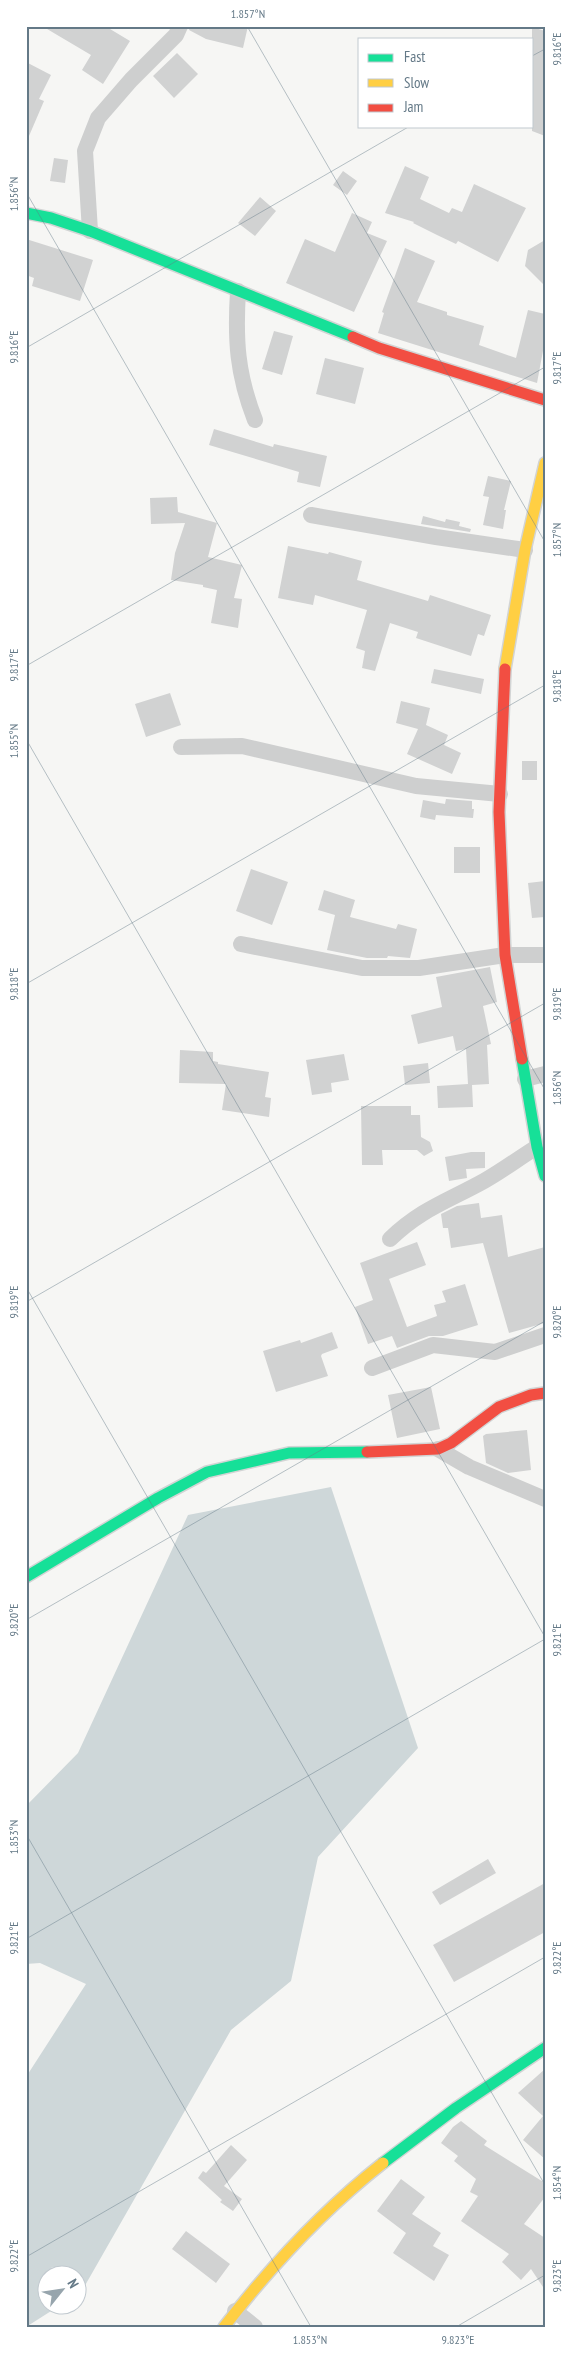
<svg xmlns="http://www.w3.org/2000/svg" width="571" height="2353" font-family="'PT Sans Narrow',sans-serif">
<rect width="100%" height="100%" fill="#f6f6f4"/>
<!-- water -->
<path fill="#ced7d9" d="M331,1487L418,1748L318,1857L291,1981L231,2030L83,2289L78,2293V2276H48V2306H59L26,2327V2077L86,1984L40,1963L26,1964V1806L78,1753L188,1515Z"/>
<!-- building -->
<path fill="#d1d2d2" d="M42,26H105L130,41L103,84L82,70L91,55Z
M190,26H248L243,48L206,39L189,30Z
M532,27L545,31V136L532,131Z
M177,53L198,74L174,98L153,76Z
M26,62L51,75L39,99L44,101L26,143Z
M54,158L68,160L65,183L50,181Z
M405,166L429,177L420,199L449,213L452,208L462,212L474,184L526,208L498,262L458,241L456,244L437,235L413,223L414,222L385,213Z
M343,171L357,181L347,195L333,185Z
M260,197L276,211L255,236L238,223Z
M352,213L372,222L367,233L387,241L354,312L286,283L305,239L335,252Z
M26,239L93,260L80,301L32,286L34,278L26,275Z
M545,240V286L525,266L528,250Z
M405,248L435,261L417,302L447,312V315L484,326L479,345L516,358L528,310L545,314V340L537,383L378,333L384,313L382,312Z
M274,331L293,336L282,375L262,369Z
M325,358L364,368L355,404L316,394Z
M214,429L273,447L274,444L327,456L320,487L297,482L299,472L209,445Z
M488,476L511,481L504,510H506L503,529L483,525L489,497L483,496Z
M177,497L178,512L217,523L208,557L242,565L234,598L242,599L238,628L211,623L217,590L203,587V585L171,580L175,553L185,523L151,524L150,498Z
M423,516L445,522L446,519L460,522L459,526L471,529L470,532L421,524Z
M288,546L328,554L329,552L362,561L357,580L428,601L430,595L491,615L484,636L478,634L471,656L416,638L418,632L390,623L375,671L362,668L365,651L356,648L367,610L315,595L313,605L278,598Z
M434,669L484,679L481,694L431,683Z
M170,693L181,725L146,737L135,704Z
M401,701L430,708L426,725L448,735L444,745L461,753L452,774L407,754L418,729L396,723Z
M522,761H537V780H522Z
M446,799L472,801V809H474L473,818L436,815L435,820L420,817L423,800L445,804Z
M454,847H480V873H454Z
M251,869L288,882L272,925L236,911Z
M545,881V917L532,918L528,883Z
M324,890L355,900L350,917L396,929L398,924L417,929L410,958L388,956L387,958H367L327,950L335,915L318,910Z
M490,967L497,1002L483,1006L491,1044L487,1045L489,1084L472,1085L473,1107L438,1108L437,1086L468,1084L466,1049L456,1051L453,1036L418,1044L411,1015L442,1007L436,977Z
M180,1050L213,1052V1061L218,1062V1064L269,1072L265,1097L271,1098L269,1117L222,1110L226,1084L179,1083Z
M344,1054L349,1080L331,1083L332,1092L312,1095L306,1060Z
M428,1063L430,1083L405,1085L403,1066Z
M361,1106H411V1115H420L421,1137L430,1142L433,1151L424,1156L417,1150H382L383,1165H362Z
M471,1152H485V1168L466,1169L467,1178L449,1181L445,1157Z
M479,1203L481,1218L502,1215L508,1257L545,1247V1323L509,1333L483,1243L451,1248L448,1228H443L441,1214L457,1206Z
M417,1242L426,1265L389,1279L407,1327L437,1316L434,1305L446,1302L442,1291L465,1284L478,1325L443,1336H429L397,1348L392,1336L368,1344L355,1307L373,1300L360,1263Z
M332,1332L338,1348L322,1354L321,1356L328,1376L276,1392L263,1351L300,1340L301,1343Z
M431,1387L440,1429L397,1438L388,1395Z
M527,1430L531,1470L508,1473L486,1463L483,1436L486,1434Z
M488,1859L496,1873L440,1905L432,1892Z
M545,1883V1932L454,1982L433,1945Z
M545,2069V2159L523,2140L543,2116L518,2093Z
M461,2121L487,2141L484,2145L545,2183V2197L524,2224L545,2238V2290L531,2269L521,2280L502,2262L509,2254L461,2221L478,2196L470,2192L476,2179L454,2161L458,2156L441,2143L453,2127Z
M231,2145L247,2160L224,2186L242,2199L233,2211L220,2202L222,2200L198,2178L203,2171L206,2173Z
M401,2179L425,2197L412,2214L441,2233L433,2246L449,2255L434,2281L393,2253L406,2233L377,2211Z
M186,2231L230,2264L216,2283L172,2249Z"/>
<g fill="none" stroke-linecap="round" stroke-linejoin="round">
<!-- fast casing -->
<g stroke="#d2d4d4" stroke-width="14">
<path id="fast" d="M26,213L51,218L90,231L353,337
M522,1059L537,1147L545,1176
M26,1577L158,1498L207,1472L289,1453L367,1452
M383,2163L456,2108L545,2048"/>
</g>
<!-- slow casing -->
<g stroke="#d2d4d4" stroke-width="14">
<path id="slow" d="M505,669L525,550L545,463
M224,2327C271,2266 322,2211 383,2163"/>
</g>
<!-- jam casing -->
<g stroke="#d2d4d4" stroke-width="14">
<path id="jam" d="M353,337L379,348L545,400
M505,669L499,812L505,955L522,1059
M367,1452L438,1449L451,1443L499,1407L531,1395L545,1393"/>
</g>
<!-- street -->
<path stroke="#cecfcf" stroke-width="16" d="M90,231L85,151L98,118L131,80L176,35L180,26
M238,291C235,340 237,374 255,420
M311,515L436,537L525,550
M181,747L242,746L416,786L500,794
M241,944L362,968H419L505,955H545
M525,1079L545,1074
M390,1239C421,1209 448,1201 484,1181C502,1171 519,1158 537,1147
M372,1368L433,1345L495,1352L545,1335
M438,1449L469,1467L545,1499
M235,2311L255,2327"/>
<!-- fast -->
<use href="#fast" stroke="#16e098" stroke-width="11"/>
<!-- slow -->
<use href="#slow" stroke="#ffcf43" stroke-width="11"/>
<!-- jam -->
<use href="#jam" stroke="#f24e42" stroke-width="11"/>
</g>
<!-- ticks -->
<path fill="none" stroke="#647987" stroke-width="1" stroke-opacity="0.45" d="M247,26L545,542M26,30L33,26M532,56L545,49M26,192L545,1090M26,348L410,126M26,666L545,367M26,739L545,1637M26,984L545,685M26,1287L545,2185M26,1302L545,1003M26,1620L545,1321M26,1834L311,2327M26,1939L545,1639M26,2257L545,1957M456,2327L545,2275"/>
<!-- border -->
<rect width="571" height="2353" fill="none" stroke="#ffffff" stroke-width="55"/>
<!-- legend -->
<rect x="358" y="38" width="175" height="90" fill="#ffffff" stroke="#c1c9cf"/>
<rect x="368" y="54" width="25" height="8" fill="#16e098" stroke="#c1c9cf"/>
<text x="404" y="62" font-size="15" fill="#647987">Fast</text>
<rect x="368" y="79" width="25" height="8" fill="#ffcf43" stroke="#c1c9cf"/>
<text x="404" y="88" font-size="15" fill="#647987">Slow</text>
<rect x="368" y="104" width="25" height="8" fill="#f24e42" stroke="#c1c9cf"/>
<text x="404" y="112" font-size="15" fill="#647987">Jam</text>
<!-- north arrow -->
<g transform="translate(62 2290) rotate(60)"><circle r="24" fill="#ffffff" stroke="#c1c9cf"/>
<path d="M0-4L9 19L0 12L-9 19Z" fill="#97a5ad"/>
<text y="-8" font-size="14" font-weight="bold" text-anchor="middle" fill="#647987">N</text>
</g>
<rect x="28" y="28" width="516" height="2298" fill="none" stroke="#647987" stroke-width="2"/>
<g font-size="12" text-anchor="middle" fill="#647987">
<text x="248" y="18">1.857°N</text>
<text transform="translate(557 49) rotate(-90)" y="4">9.816°E</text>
<text transform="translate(14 194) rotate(-90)" y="4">1.856°N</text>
<text transform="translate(14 347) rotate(-90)" y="4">9.816°E</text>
<text transform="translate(557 368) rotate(-90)" y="4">9.817°E</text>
<text transform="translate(557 540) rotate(-90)" y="4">1.857°N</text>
<text transform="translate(14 665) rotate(-90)" y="4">9.817°E</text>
<text transform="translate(557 686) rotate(-90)" y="4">9.818°E</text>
<text transform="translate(14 741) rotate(-90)" y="4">1.855°N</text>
<text transform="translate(14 984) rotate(-90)" y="4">9.818°E</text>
<text transform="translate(557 1004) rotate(-90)" y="4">9.819°E</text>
<text transform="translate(557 1088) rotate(-90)" y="4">1.856°N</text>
<text transform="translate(14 1302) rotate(-90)" y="4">9.819°E</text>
<text transform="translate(557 1322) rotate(-90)" y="4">9.820°E</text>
<text transform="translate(14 1620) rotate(-90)" y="4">9.820°E</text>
<text transform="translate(557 1640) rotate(-90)" y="4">9.821°E</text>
<text transform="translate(14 1837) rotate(-90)" y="4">1.853°N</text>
<text transform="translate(14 1938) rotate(-90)" y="4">9.821°E</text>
<text transform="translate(557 1958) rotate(-90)" y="4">9.822°E</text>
<text transform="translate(557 2183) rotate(-90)" y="4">1.854°N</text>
<text transform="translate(14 2256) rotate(-90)" y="4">9.822°E</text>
<text transform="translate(557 2276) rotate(-90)" y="4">9.823°E</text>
<text x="310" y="2344">1.853°N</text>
<text x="458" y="2344">9.823°E</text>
</g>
</svg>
